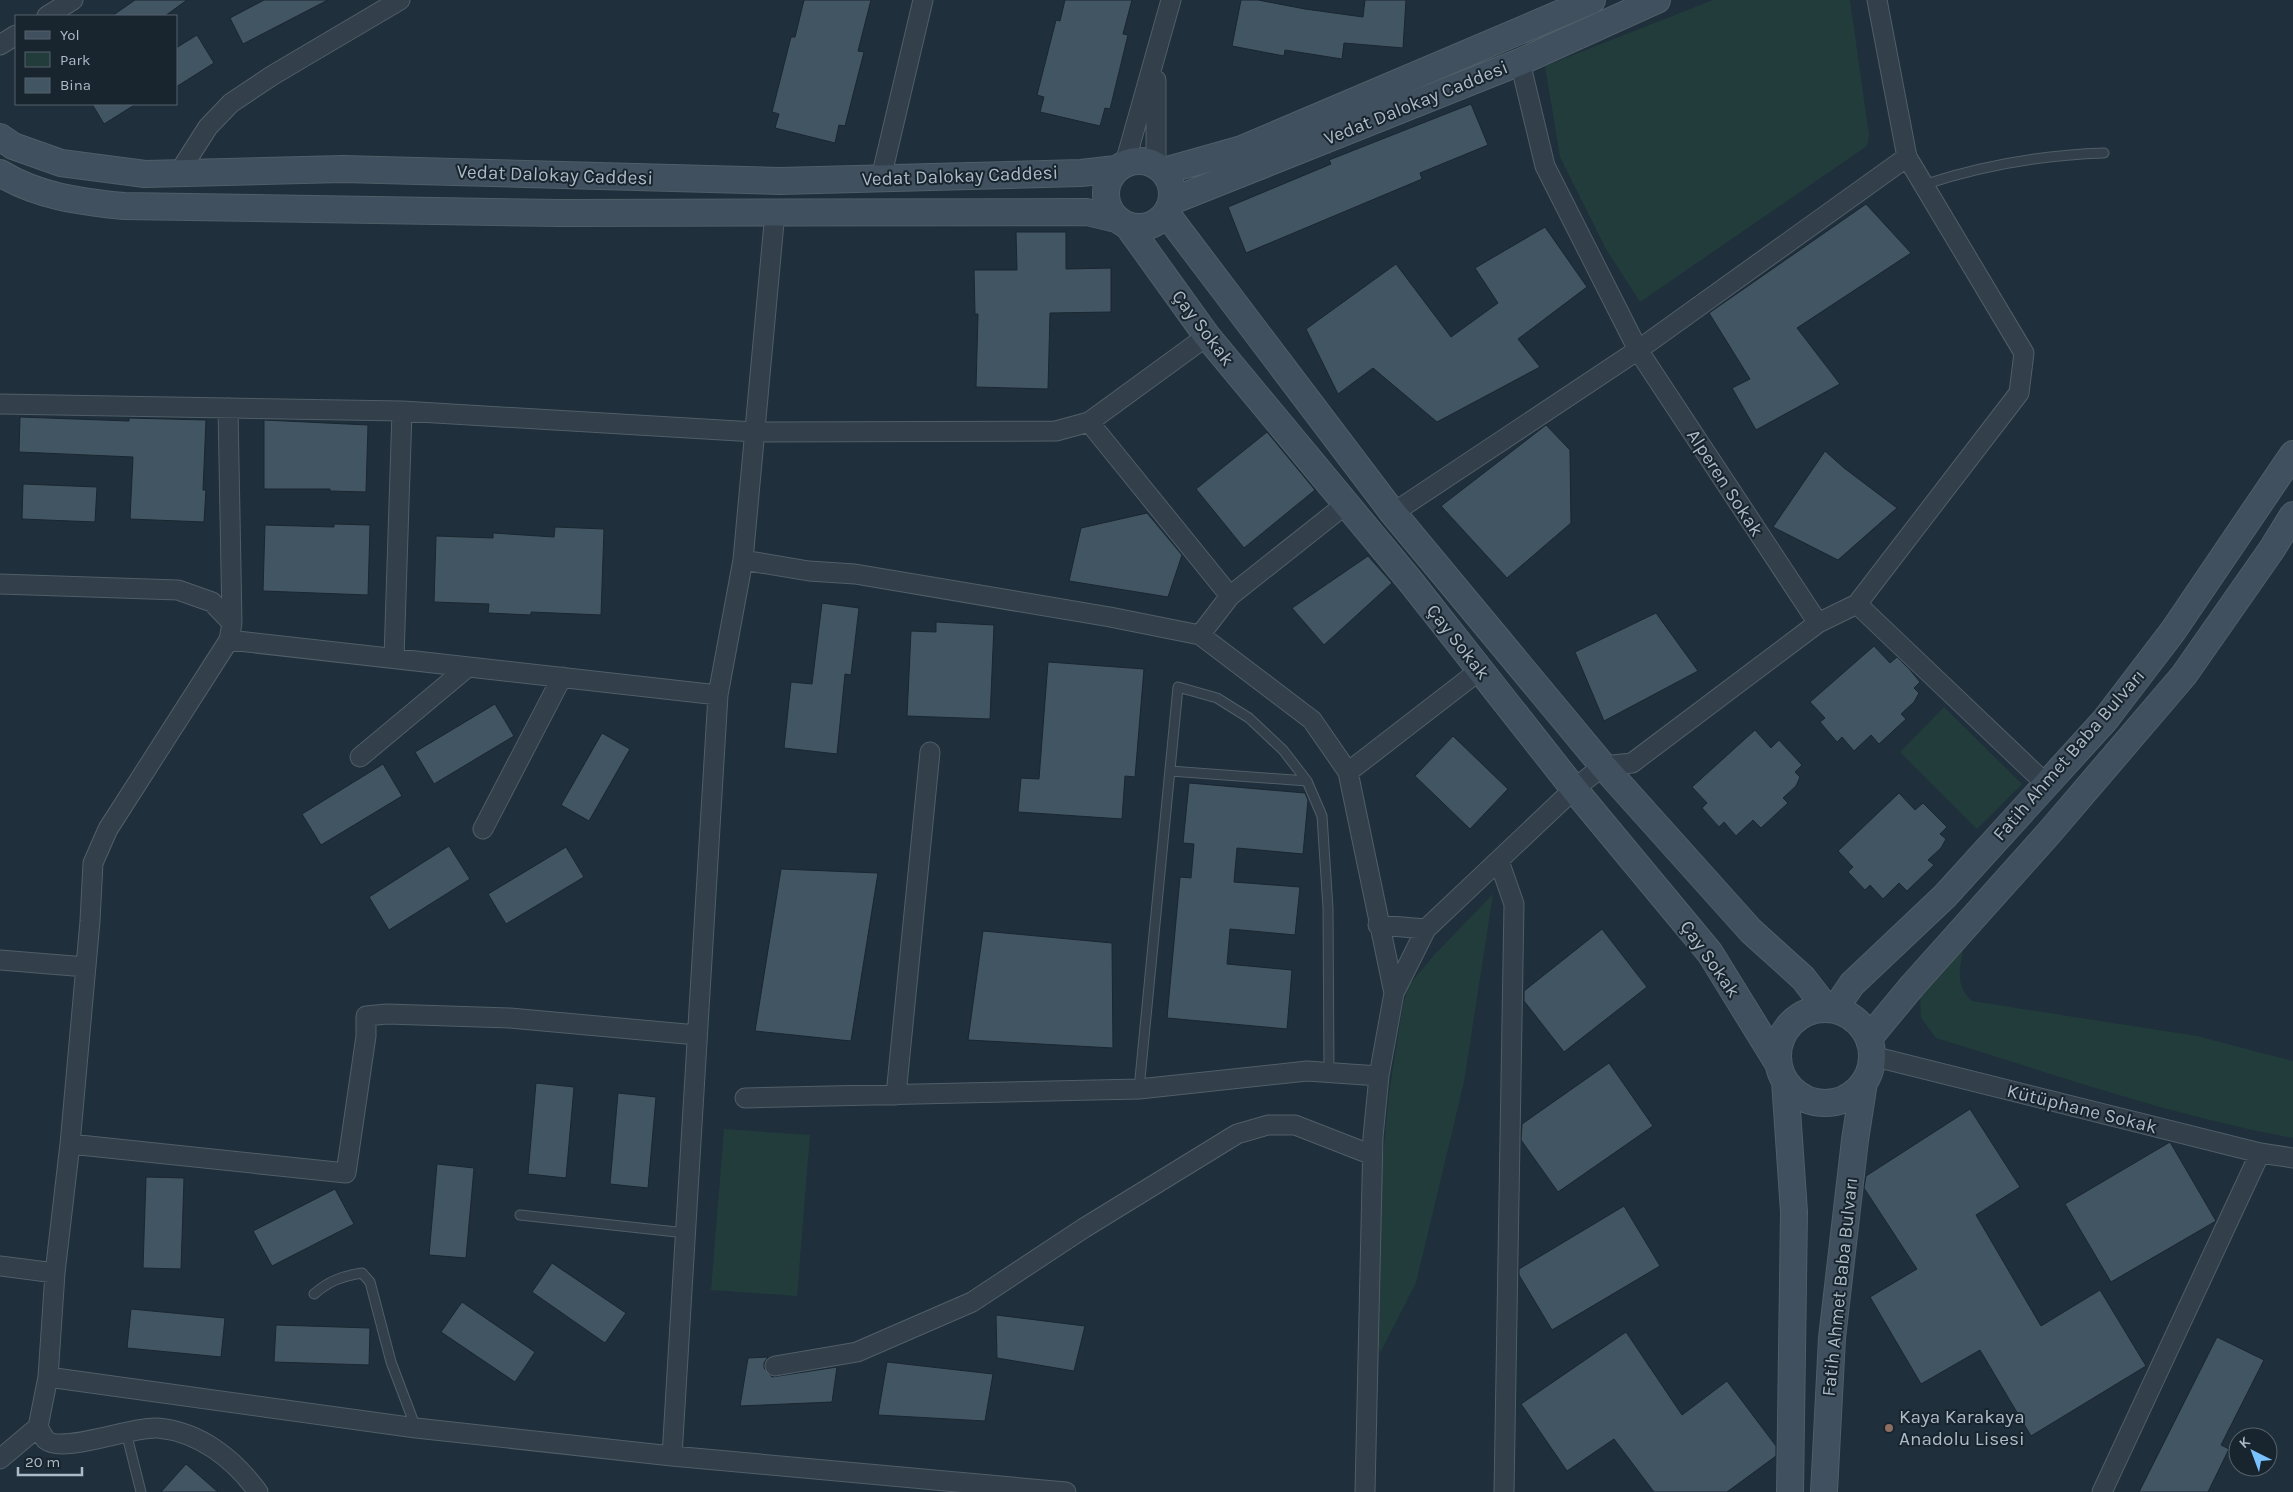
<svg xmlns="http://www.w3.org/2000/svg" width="2293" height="1492" font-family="Karla,sans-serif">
<rect width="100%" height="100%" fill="#1f2f3b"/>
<!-- green -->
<path fill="#213c3b" d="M1713,0H1850L1869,135L1867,146L1640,302L1606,249L1560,157L1545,66Z
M1944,707L2022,784L1977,829L1900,752Z
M1493,894L1464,1082L1416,1283L1380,1353L1376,1333L1380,1189L1389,1093L1403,1004L1409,985L1435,954Z
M1964,944C1961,967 1953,983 1972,1001L2197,1036L2293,1061V1138C2172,1116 2053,1074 1936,1038L1921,1018L1920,994Z
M724,1129L810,1135L797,1296L711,1290Z"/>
<!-- building -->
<path fill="#425562" stroke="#1a2731" d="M135,0H187L165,16H112Z
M264,0H328L243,44L230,18Z
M804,0H871L858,51L864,52L845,126L839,125L835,143L775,128L779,114L772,112L791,37H795Z
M1065,0H1132L1123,34L1128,35L1110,109L1105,108L1100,126L1040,112L1044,97L1037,95L1056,20L1060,21Z
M1241,0H1258L1305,9L1363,17L1365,0H1406L1403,48L1344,43L1342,59L1285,50L1284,56L1232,46Z
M197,35L214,63L176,87V48Z
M92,104H136L104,124Z
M1471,104L1488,145L1420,173L1422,179L1246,253L1228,207L1331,164L1329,160Z
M1866,204L1911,253L1797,328L1840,384L1756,430L1732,388L1750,379L1709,313Z
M1545,227L1587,287L1518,339L1540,367L1437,422L1373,368L1338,394L1306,329L1396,264L1451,337L1498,303L1475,268Z
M1016,232H1066V269L1111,268V312L1050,313L1048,389L976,387L978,314H975L974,270H1017Z
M20,417L129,421V418L206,420L203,490H206L204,522L130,519L133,457L19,452Z
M264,420L368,425L366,492L330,491V489H264Z
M1546,425L1570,450L1571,523L1507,578L1441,506Z
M1267,432L1315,490L1244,548L1196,489Z
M1825,451L1844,468L1897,508L1838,560L1773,527Z
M23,484L97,487L95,522L22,519Z
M1147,513L1182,555L1168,597L1069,581L1081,528Z
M334,524L370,525L368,595L263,591L265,525L334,527Z
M555,527L604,529L601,615L531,612V615L488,613L489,604L434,602L436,536L493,538V533L554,537Z
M1368,556L1392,583L1324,645L1292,608Z
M822,603L859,608L851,675L845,674L837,754L784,748L791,682L812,684Z
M1656,613L1698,671L1604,721L1575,652Z
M936,622L994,625L990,719L907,716L911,631L936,632Z
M1874,646L1890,663L1897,657L1910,670L1920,682L1914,688L1919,693L1914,702L1901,714L1906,719L1879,744L1871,735L1854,751L1842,737L1837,742L1820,722L1825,718L1810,702Z
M1048,662L1144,669L1135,777L1125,776L1122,819L1018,812L1021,778L1039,779Z
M495,704L514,736L434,784L415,752Z
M1755,730L1771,748L1779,740L1802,765L1795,772L1800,777L1796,786L1783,798L1788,803L1761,828L1753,820L1736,836L1724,822L1719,827L1702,808L1707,803L1692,787Z
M602,733L630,749L589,821L561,805Z
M1453,736L1508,789L1470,829L1415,776Z
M383,764L402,796L321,845L302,814Z
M1189,783L1305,793L1308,800L1303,854L1237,848L1234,882L1300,887L1295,935L1230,929L1227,964L1292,970L1287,1029L1167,1018L1180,877L1191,878L1194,844L1183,843Z
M1899,793L1915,810L1923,803L1947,827L1940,834L1946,839L1941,848L1928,860L1934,865L1907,891L1899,883L1883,899L1870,885L1865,890L1848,872L1853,867L1838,851Z
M449,846L470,879L389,930L369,897Z
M566,847L584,877L506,924L488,894Z
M781,869L878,873L851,1041L755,1031Z
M1602,929L1647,987L1564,1052L1524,1001V991Z
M983,931L1112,943L1113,1048L968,1040Z
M1609,1063L1653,1126L1558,1192L1521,1140L1522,1124Z
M536,1083L574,1087L566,1178L528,1174Z
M618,1093L656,1097L648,1188L610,1184Z
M1970,1109L2020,1187L1976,1215L2041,1326L2100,1290L2146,1366L2031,1436L1980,1350L1921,1384L1870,1297L1917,1269L1864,1188L1866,1176Z
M2170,1142L2216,1221L2111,1282L2065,1204Z
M437,1164L474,1168L466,1258L429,1255Z
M146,1177L184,1178L181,1269L143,1268Z
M335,1189L354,1224L272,1266L253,1231Z
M1624,1206L1660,1266L1552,1330L1519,1275V1269Z
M552,1263L626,1313L605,1343L532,1292Z
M462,1302L535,1352L515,1382L441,1332Z
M131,1309L225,1318L221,1357L127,1348Z
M996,1315L1085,1326L1074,1371L997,1358Z
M276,1325L370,1328L369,1365L274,1362Z
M1626,1332L1682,1415L1727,1381L1776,1446V1456L1727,1492H1654L1614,1439L1567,1471L1521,1404Z
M2217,1337L2264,1360L2221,1445L2229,1449L2208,1492H2139Z
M768,1357L764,1363V1368L772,1377L837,1367L832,1402L740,1406L748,1358Z
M887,1362L993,1374L985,1421L878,1415Z
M186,1464L218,1492H161Z"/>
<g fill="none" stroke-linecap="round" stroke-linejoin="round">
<!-- service casing -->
<g stroke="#505e68" stroke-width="11">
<path id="service" d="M1923,185C1983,165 2041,155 2104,153
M1170,771L1307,781
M1139,1089L1178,687L1217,698L1249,718L1283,750L1307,781L1322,816L1328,908L1329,1072
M520,1215L686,1233
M314,1294C329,1281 342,1276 362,1273L370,1282L391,1362L416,1428
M126,1432L141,1492"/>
</g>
<!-- minor casing -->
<g stroke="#505e68" stroke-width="21">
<path id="minor" d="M47,16L73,0
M0,45L16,35
M1520,62L1545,166L1638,350L1818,623L1857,604L2046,784
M1125,163L1171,0
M1156,165V80
M178,174L208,127L231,103L273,75L400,0
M881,178L923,0
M0,404L402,411L394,658
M228,408L232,623
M402,411L755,432L1056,431L1089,422L1207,336
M1089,422L1230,596L1200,635L1312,720L1348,772L1394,993
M1393,513L1638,350L1907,157
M743,560L809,571L855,574L1110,617L1200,635
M0,584L178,590L212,602L232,623L229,640
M1230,596L1346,504
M1857,604L2019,393L2024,353L1907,157L1877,0
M360,757L468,667
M1348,772L1480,670
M483,829L562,677
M1499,861L1514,904L1504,1492
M1378,925L1426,929
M0,960L86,967
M1872,1056L2260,1153L2293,1158
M896,1095L930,752
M745,1098L1139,1089L1307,1071L1379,1076
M70,1144L346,1173L366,1036V1016L387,1014L510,1018L697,1035
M0,1266L55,1273
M775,1366L857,1352L972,1302L1084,1228L1237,1134L1268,1125H1295L1372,1155
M48,1377L416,1428L672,1456L1066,1492
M38,1427L48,1377L55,1273L70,1144L90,921L93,863L108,829L229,640L718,695
M672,1456L718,695L743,560L775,212
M0,1459L38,1427C40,1430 43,1437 46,1440C63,1454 132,1426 158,1428C200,1432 234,1459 258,1492
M1365,1492L1373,1137L1379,1076L1394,993L1426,929L1574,789L1603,766L1632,763L1818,623
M2102,1492L2260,1153"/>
</g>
<!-- secondary casing -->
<g stroke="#505e68" stroke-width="28">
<path id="secondary" d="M0,137L13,146L61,163L145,174L343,169L780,181L1081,173L1116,169
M1106 194a33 33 0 1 1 66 0a33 33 0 1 1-66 0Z
M1164,171L1242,149L1592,0
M0,173C37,196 81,202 124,206L560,213L1087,212L1116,219
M1172,201L1520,62L1657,0
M1166,213L1393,513L1603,766L1751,931L1803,978L1827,1009
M1128,226L1207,336L1411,582L1574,789L1710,953L1779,1065
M1835,1009L1852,984L1945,896L2105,720L2173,631L2293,454
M1778 1056a47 47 0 1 1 94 0a47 47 0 1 1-94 0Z
M1869,1038L1913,985L2049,833L2184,675L2272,549L2293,515
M1785,1081L1794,1212L1790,1492
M1824,1492L1832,1338L1855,1140L1864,1082"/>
</g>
<!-- service -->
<use href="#service" stroke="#33404b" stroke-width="9"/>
<!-- minor -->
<use href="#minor" stroke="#33404b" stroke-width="19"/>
<!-- secondary -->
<use href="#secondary" stroke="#40505e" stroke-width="26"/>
</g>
<!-- markers -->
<circle fill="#8d6e63" stroke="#18252f" stroke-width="2" cx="1889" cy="1428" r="5"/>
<g text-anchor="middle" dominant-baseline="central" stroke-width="4" stroke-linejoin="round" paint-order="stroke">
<!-- street labels -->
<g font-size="19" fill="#adbbc7" stroke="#18252f">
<text transform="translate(1416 103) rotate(-22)">Vedat Dalokay Caddesi</text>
<text transform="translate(555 175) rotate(2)">Vedat Dalokay Caddesi</text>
<text transform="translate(960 176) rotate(-2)">Vedat Dalokay Caddesi</text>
<text transform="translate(1203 328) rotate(53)">Çay Sokak</text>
<text transform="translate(1725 483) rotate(57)">Alperen Sokak</text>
<text transform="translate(1458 642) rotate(52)">Çay Sokak</text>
<text transform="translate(2069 755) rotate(-49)">Fatih Ahmet Baba Bulvarı</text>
<text transform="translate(1710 959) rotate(55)">Çay Sokak</text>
<text transform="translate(2082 1109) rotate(14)">Kütüphane Sokak</text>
<text transform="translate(1840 1287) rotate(-84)">Fatih Ahmet Baba Bulvarı</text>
</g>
<!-- poi labels -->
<g font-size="19" fill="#adbbc7" stroke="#18252f" text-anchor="start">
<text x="1899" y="1417">Kaya Karakaya<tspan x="1899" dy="22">Anadolu Lisesi</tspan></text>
</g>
</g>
<!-- legend -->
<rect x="15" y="15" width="162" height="90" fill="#18252f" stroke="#54616c"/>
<rect x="25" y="31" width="25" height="8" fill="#40505e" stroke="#54616c"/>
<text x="60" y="40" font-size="15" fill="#adbbc7">Yol</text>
<rect x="25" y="52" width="25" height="15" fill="#213c3b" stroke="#54616c"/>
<text x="60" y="65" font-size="15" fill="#adbbc7">Park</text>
<rect x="25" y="78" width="25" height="15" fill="#425562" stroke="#54616c"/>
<text x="60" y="90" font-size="15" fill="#adbbc7">Bina</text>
<!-- north arrow -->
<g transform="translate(2253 1452) rotate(318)"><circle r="24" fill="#18252f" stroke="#54616c"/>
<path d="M0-4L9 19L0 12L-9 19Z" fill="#7ac2ff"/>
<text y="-8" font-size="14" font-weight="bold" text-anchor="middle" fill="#adbbc7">K</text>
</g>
<!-- scale -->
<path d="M18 1467v8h64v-8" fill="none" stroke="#adbbc7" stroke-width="2.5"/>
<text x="25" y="1467" font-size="15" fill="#adbbc7" stroke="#18252f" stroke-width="4" paint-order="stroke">20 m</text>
</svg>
